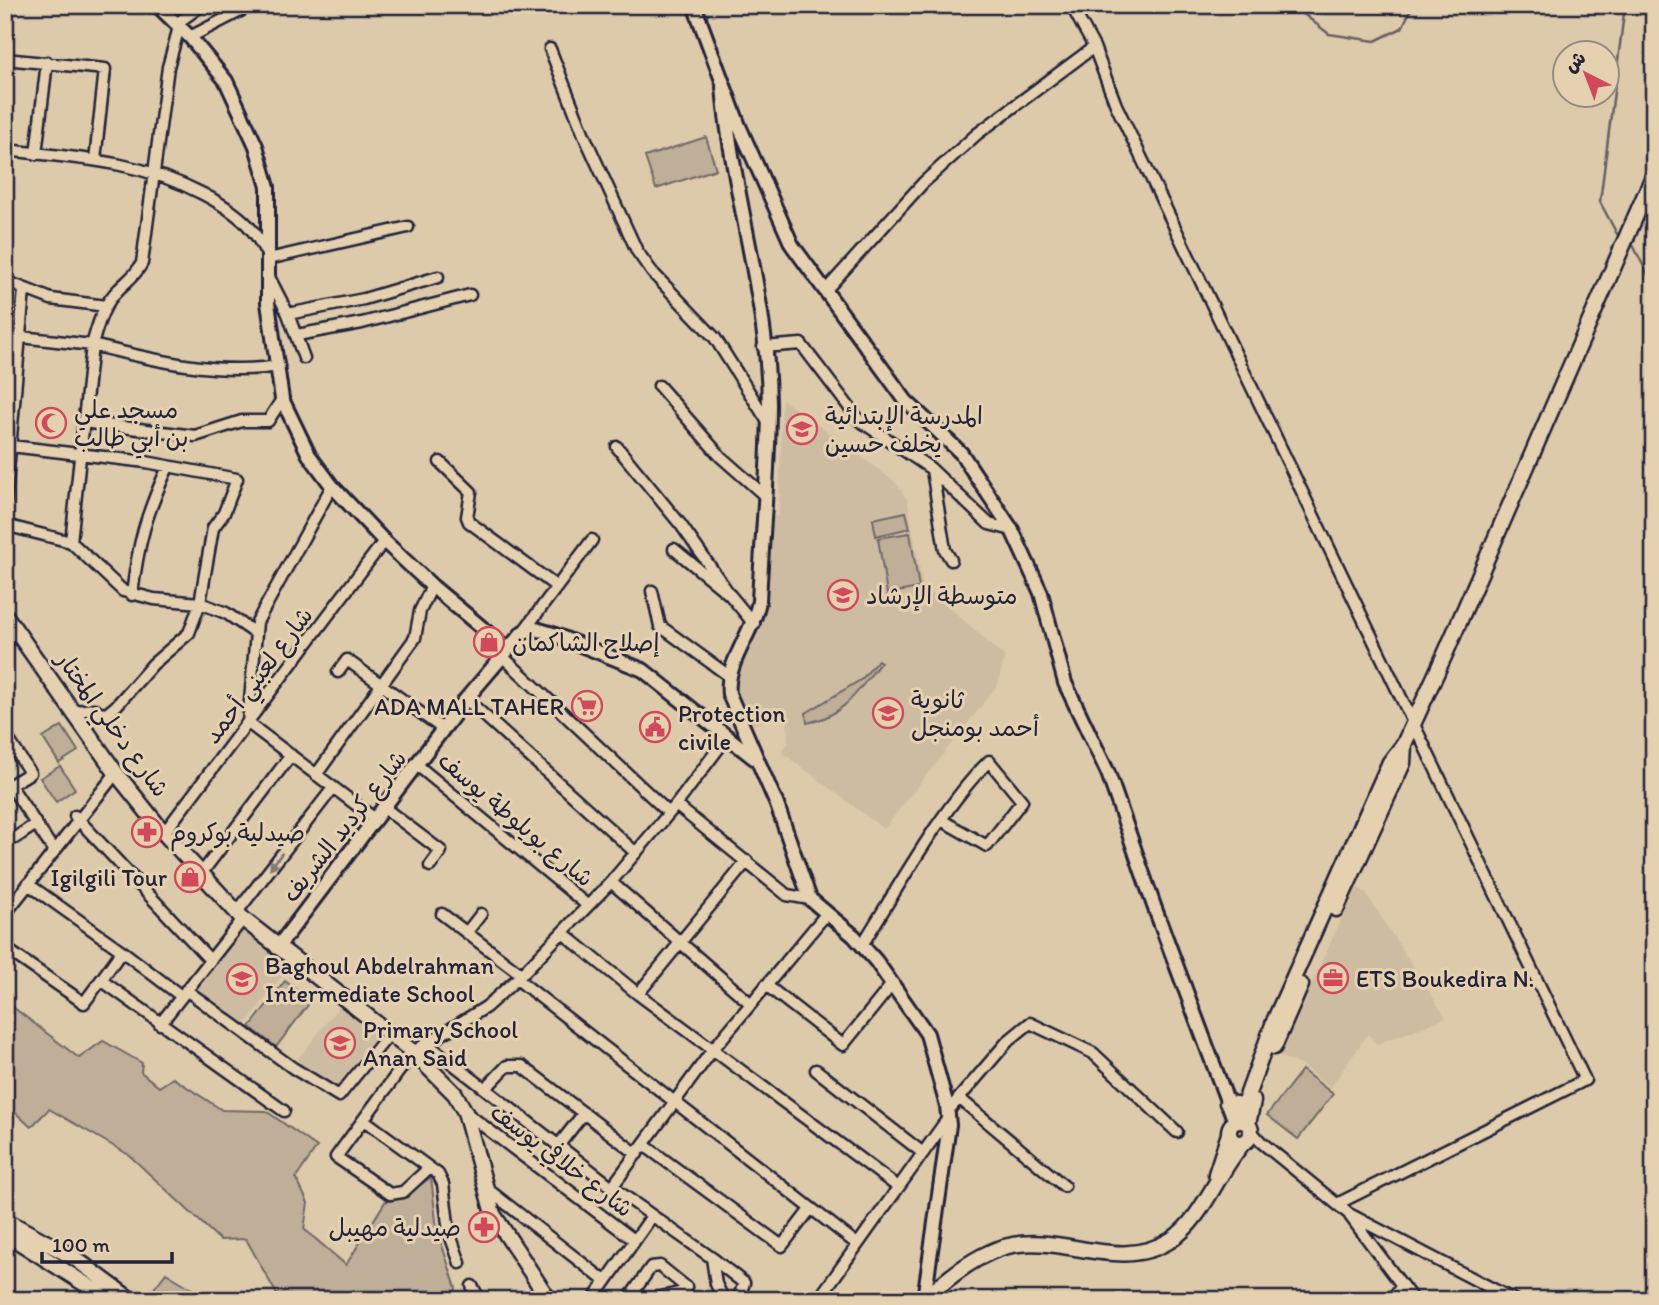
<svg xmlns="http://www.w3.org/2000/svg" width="1659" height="1305" font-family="Itim,'Playpen Sans Arabic',sans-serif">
<rect width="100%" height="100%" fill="#ddcaaa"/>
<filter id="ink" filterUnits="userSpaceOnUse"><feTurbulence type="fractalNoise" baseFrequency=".0143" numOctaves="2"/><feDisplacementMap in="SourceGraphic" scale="14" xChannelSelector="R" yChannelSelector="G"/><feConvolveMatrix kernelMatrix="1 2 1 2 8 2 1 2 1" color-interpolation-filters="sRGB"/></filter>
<g filter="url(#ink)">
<!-- built -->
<path fill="#cdbca1" d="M782,399L895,482L907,499L922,583L918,610L933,593L1005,657L997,686L884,829L781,752L788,743L787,716L750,725L735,682L766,607L769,517L779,516Z
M1356,887L1365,892L1446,1018L1377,1044L1368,1034L1330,1088L1302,1066L1279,1056Z
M242,928L290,965L244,1027L195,991Z
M341,1004L378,1034L334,1089L297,1060Z"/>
<!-- green -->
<path fill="#bfae98" stroke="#70686a" stroke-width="2" d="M706,137L716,169L656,189L645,157Z
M906,512L910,528L876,536L873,519Z
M910,533L919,588L887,594L878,538Z
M878,660L881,662C858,690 845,716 807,723L806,713L862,679Z
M62,726L78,751L59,763L43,738Z
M60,766L75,789L56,802L40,778Z
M285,981L311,1001L276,1047L250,1027Z
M5,1001L79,1058L103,1041L142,1063L141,1072L159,1087L173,1078L222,1110L266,1111L317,1147L296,1178L308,1203L304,1229L346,1265L385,1202L402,1198L431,1177L437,1230L456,1288L452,1300H280L246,1239L220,1240L129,1155L49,1109L31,1127L5,1103Z
M1302,1070L1333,1094L1298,1139L1267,1115Z
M166,1273L194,1290L200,1300H155L149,1295Z"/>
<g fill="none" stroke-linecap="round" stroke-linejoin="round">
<!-- stream -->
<path stroke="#696166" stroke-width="2.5" d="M1292,5L1329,34L1375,41L1402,28L1413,5
M1622,236L1617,234L1600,202L1625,5
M1631,241L1654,287"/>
<!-- minor casing -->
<g stroke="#22223b" stroke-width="15">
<path id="minor" d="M1071,5L1094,47L1116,105L1585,1080L1337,1204
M176,24L202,5
M179,27L168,67L142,263C136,275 128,280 119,289C103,304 98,324 92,345C153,360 216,376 279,366
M190,37L252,5
M550,49L584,135L637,251L652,272L715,338L768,422
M5,59L105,69L95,160
M5,150C77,158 138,160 203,194C220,203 239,214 251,229C258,237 263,247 268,256
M36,154L47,62
M268,259L408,227
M268,275L288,314L304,358
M5,281L51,299L106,306
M825,291L923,183L977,134L1094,47
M288,314L364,299L438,277
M297,335L362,323L470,295
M21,337L92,345L71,542
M763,347L801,344L859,420L930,468L989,524L1012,530
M659,386L721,457L764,495
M82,422L195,436L242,421H268L282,399
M11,446L146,462L237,479L224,513L213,528L200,603L189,633L153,664L116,706L105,715L94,709L74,711
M617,447L681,525L730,595
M440,462L471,492L467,517L469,522L557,587
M932,470L945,550L951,560
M332,486L257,622L248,723L375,819
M5,505L24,290
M5,525L71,542L123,591L154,599L200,603L226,613L255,633
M674,549L730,595L754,624
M652,591L660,626L729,676
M132,595C138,543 146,514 168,467
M523,632L592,540
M5,643L19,633
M501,655L669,813
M338,672L347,660L443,729
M466,699L636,853
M5,734L30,773L10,785L54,851
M417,765L587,905
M316,775L415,638L420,611L432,586
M676,805L787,895L810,899
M383,807L441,851L430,866
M75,816L210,960
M164,833L384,541
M5,836L15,838L36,824
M201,874L291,755
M611,882L750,1003
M28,884L122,951
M237,912L333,788
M5,914L116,773
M442,914L521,974
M467,932L481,914
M563,933L638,994L898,1187
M862,945C898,888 942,807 989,761L1022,801L987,846L943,821
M5,948L84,1003L101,980
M517,979L857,1244
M766,985L843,1045L893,983
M186,990L293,1068L339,1096L390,1033
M638,994L747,861
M181,996L122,951L101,980L284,1111
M160,1024L243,919
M426,1043L612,1187L712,1258
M816,1070L923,1153
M486,1088L507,1066H522L637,1154
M959,1098L1064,1186
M948,1111L1008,1041L1030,1023L1093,1053L1177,1132
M465,1112L634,1240
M364,1120L438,1174L443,1184L449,1232L460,1263
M1251,1131L1261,1142L1349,1214L1514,1300
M644,1145L782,1246L811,1208
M558,1146L584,1113
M429,1168L403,1192L390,1194L336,1157L413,1052L486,1007L517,979L611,882L676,805L727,737
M612,1187L714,1048L827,913
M486,1188L605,1281
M1350,1216L1413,1300
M472,1286L480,1300
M593,1300L652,1216
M628,1300L651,1267L660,1266L686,1287L684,1292L647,1300
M724,1300L716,1284L712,1258L744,1283L739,1297L735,1300
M818,1300L948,1118
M1391,1300L1402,1286"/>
</g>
<!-- tertiary casing -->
<g stroke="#22223b" stroke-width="18">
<path id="tertiary" d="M157,5L190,37L226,81L256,146L268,187V303L282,399L309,455L332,486L384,541L432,586L506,648
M694,5L739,126L792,245L906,401L961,453L1012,530L1041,593L1065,683L1108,773L1154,906L1235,1122
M723,87C732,193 768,297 769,404C769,469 762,536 759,601C754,632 725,663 729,694L777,805L810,899L854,936L876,961L927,1034L947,1106L949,1125L924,1299
M277,948L466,699L523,632L536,629L553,634L643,670L754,758"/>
</g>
<!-- secondary casing -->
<g stroke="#22223b" stroke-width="19">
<path id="secondary" d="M5,615L116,773L164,833L243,919L413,1052L455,1094L465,1112L493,1214L549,1300
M1336,909L1403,763L1404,744
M1274,1047L1301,985
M1227,1103L1243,1105
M1229 1132a11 11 0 1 1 22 0a11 11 0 1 1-22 0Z
M1238,1121L1275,1019L1390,762L1404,744L1446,652L1654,174
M1248,1124L1253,1101
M1216,1174L1229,1134
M5,1220L73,1257L131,1300
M5,1233L110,1300
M924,1300C946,1279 974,1256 1004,1247C1060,1231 1117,1274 1171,1240C1204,1218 1217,1172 1244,1142"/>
</g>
<!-- minor -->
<use href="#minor" stroke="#e5d1af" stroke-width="10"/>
<!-- tertiary -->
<use href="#tertiary" stroke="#e5d1af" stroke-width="12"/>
<!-- secondary -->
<use href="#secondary" stroke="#e5d1af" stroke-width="14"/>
</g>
<!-- one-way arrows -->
<defs><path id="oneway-solid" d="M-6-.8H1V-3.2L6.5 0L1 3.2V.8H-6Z" transform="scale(1.75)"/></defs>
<use fill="#847a75" href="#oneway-solid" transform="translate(276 861) rotate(128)"/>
</g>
<!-- icons -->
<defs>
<g id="mosque-ring" transform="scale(1.575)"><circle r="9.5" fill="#e5d1af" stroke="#d1495b" stroke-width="1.5"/><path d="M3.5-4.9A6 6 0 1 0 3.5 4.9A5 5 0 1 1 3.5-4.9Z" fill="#d1495b"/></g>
<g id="school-ring" transform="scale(1.575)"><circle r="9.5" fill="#e5d1af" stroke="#d1495b" stroke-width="1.5"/><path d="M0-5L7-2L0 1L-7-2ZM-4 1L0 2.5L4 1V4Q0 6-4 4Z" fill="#d1495b"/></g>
<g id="shop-ring" transform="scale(1.575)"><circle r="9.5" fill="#e5d1af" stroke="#d1495b" stroke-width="1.5"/><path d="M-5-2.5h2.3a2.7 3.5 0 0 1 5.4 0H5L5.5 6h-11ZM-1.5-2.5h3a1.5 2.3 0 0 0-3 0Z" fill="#d1495b"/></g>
<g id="supermarket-ring" transform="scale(1.575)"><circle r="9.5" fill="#e5d1af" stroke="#d1495b" stroke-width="1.5"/><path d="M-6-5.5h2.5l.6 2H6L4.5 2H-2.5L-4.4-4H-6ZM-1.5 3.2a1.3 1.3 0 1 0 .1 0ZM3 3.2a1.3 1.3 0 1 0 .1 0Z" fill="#d1495b"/></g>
<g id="civic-ring" transform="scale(1.575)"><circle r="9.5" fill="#e5d1af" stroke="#d1495b" stroke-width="1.5"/><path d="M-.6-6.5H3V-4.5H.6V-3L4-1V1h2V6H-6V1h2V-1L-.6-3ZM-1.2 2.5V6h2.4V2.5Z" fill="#d1495b"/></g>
<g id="pharmacy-ring" transform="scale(1.575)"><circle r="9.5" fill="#e5d1af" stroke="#d1495b" stroke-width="1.5"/><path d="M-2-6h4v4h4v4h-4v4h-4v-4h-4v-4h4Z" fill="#d1495b"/></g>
<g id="office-ring" transform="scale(1.575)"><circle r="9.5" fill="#e5d1af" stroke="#d1495b" stroke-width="1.5"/><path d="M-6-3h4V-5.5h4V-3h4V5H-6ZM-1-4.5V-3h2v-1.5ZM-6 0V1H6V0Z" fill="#d1495b"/></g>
</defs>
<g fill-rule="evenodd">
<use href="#mosque-ring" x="51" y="423"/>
<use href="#school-ring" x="802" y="429"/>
<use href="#school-ring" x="843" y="595"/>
<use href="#shop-ring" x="489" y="642"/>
<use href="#supermarket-ring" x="587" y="706"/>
<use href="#school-ring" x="888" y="713"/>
<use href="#civic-ring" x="655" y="727"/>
<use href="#pharmacy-ring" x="147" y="832"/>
<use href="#shop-ring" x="190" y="877"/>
<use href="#office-ring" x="1333" y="978"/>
<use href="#school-ring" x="242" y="979"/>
<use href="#school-ring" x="340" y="1043"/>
<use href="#pharmacy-ring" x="484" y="1227"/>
</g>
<g text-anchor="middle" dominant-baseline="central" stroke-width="6" stroke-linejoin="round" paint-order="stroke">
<!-- poi labels -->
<g font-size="24" fill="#22223b" stroke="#e5d1af" text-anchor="start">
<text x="74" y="409">مسجد علي<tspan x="74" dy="28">بن أبي طالب</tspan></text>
<text x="825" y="415">المدرسة الإبتدائية<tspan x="825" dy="28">يخلف حسين</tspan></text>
<text x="866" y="595">متوسطة الإرشاد</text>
<text x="512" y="642">إصلاح الشاكمان</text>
<text x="911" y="699">ثانوية<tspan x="911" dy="28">أحمد بومنجل</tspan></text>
<text x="564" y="706" text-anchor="end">ADA MALL TAHER</text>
<text x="678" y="713">Protection<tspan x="678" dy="28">civile</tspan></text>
<text x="170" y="832">صيدلية بوكروم</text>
<text x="167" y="877" text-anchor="end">Igilgili Tour</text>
<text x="265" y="965">Baghoul Abdelrahman<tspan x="265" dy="28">Intermediate School</tspan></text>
<text x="1356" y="978">ETS Boukedira N.</text>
<text x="363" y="1029">Primary School<tspan x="363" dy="28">Anan Said</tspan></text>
<text x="461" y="1227" text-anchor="end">صيدلية مهيبل</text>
</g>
<!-- street labels -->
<g font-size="24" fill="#22223b" stroke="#e5d1af">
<text transform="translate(258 675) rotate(-53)">شارع لعبني أحمد</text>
<text transform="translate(113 724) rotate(54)">شارع دخلي المختار</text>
<text transform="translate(516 819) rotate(40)">شارع بويلوطة يوسف</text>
<text transform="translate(344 826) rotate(-52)">شارع كرديد الشريف</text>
<text transform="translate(562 1160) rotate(37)">شارع خلافي يوسف</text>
</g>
</g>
<!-- margin -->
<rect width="1659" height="1305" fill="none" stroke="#e5d1af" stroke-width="28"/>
<rect x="14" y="14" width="1631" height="1277" fill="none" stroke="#22223b" stroke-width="2.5" filter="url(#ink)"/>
<!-- north arrow -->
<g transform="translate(1586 74) rotate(318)"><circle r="33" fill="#e5d1af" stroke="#978b81" stroke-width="2"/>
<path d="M0-5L12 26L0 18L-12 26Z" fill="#d1495b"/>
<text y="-10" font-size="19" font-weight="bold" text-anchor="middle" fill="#22223b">ش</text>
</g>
<!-- scale -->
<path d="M42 1252v10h130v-10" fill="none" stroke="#22223b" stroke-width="3.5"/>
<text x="52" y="1252" font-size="21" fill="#22223b" stroke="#e5d1af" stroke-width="5" paint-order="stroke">100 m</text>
</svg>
